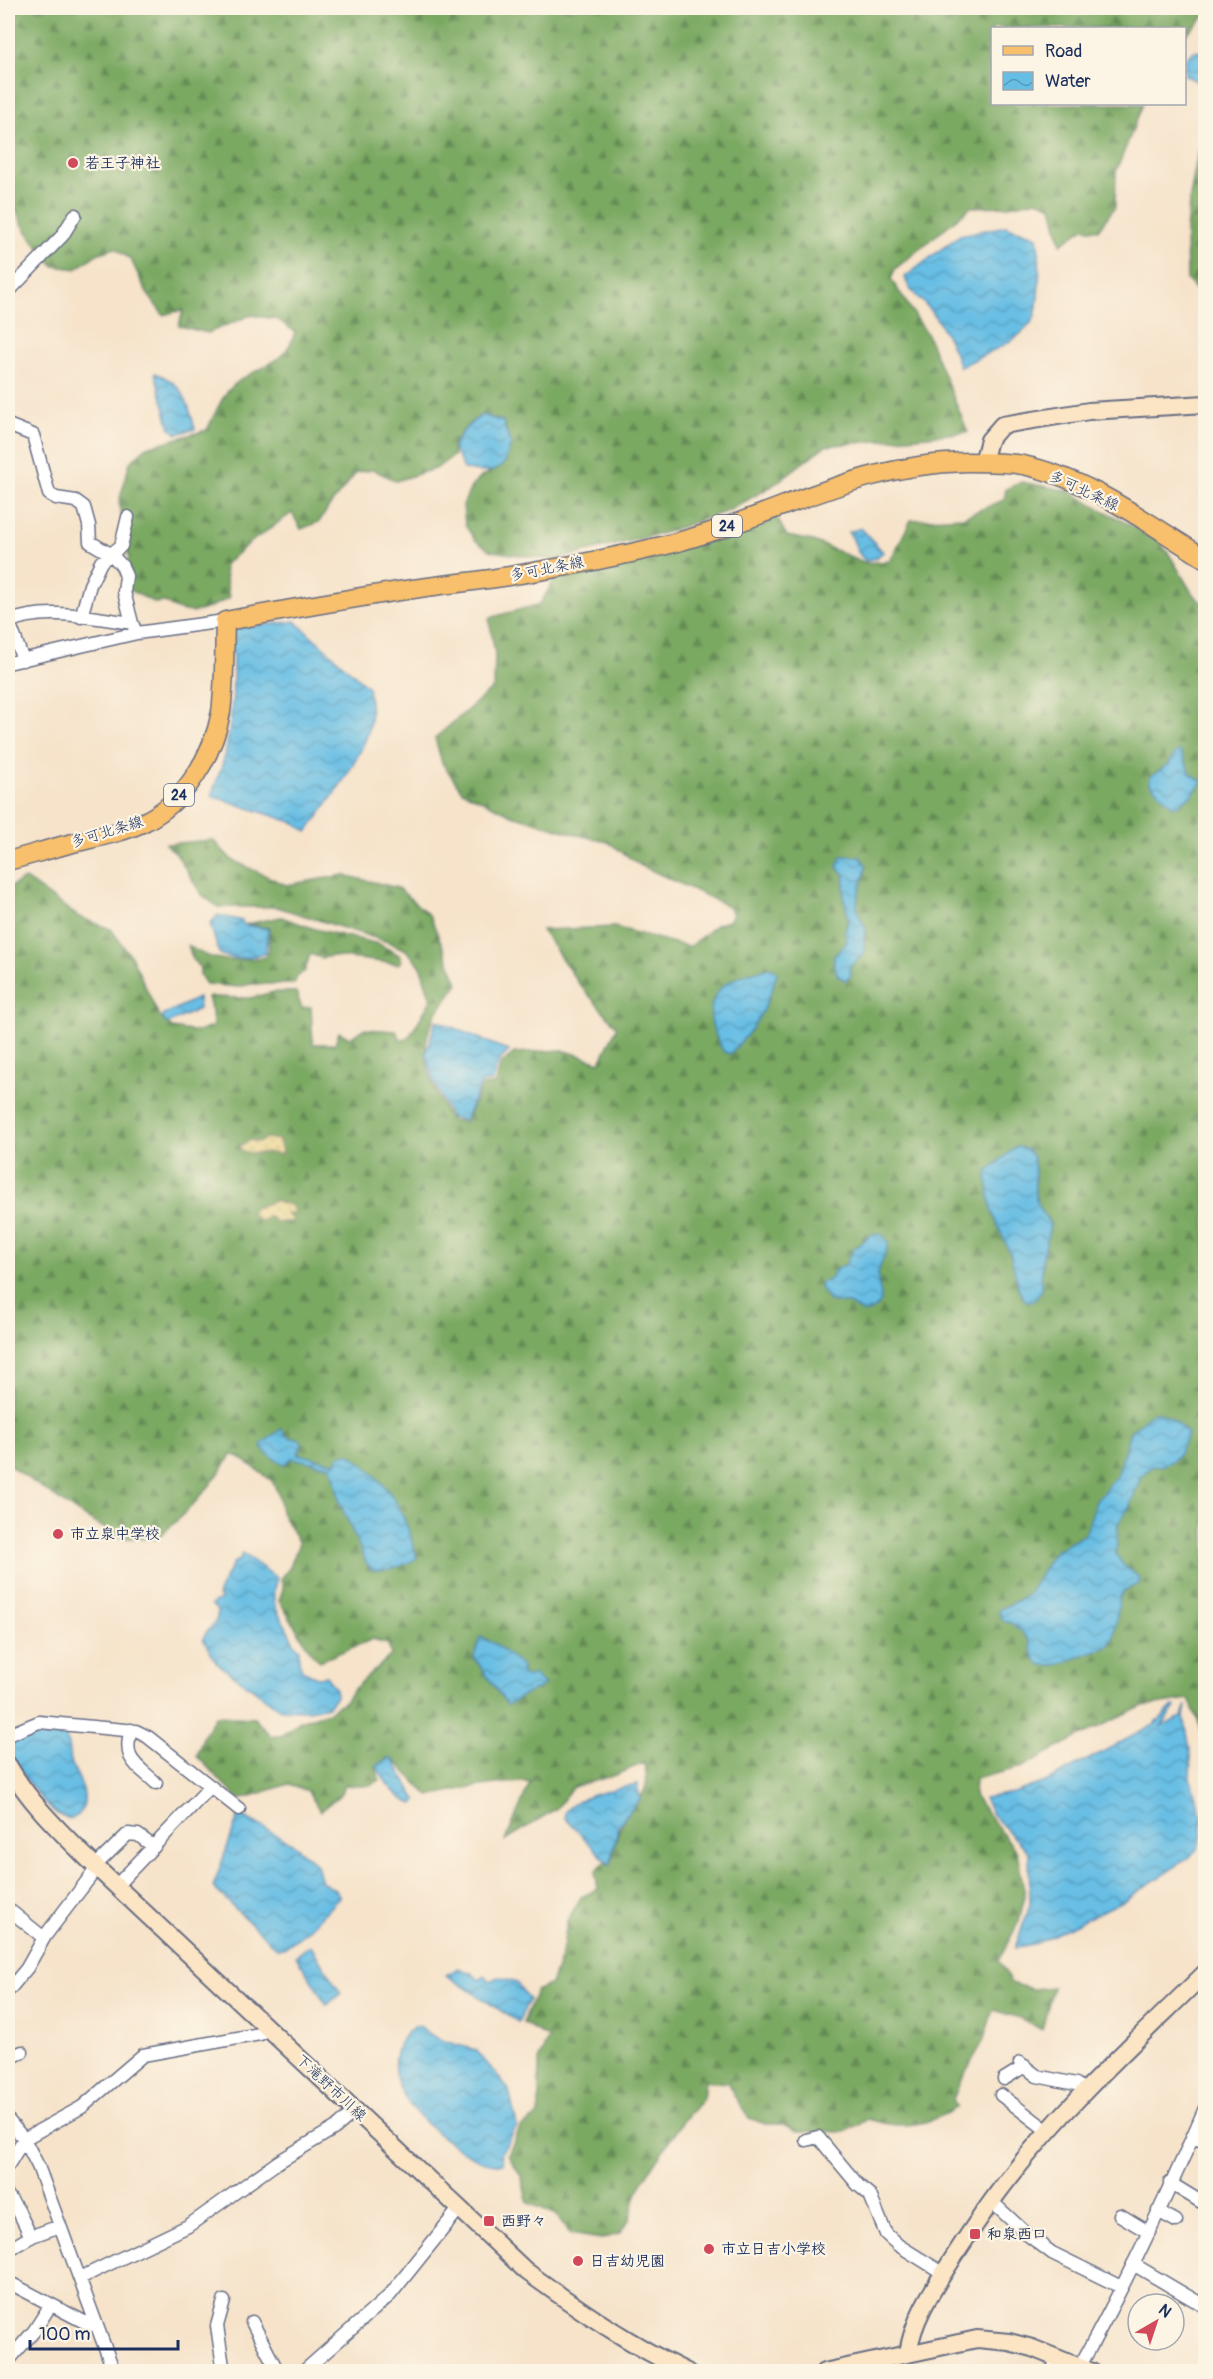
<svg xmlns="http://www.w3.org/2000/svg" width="1213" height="2379" font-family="Pangolin,'Klee One',sans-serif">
<defs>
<pattern id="forest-firs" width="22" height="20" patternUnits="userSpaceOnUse" patternTransform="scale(1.5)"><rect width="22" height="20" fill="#7aa962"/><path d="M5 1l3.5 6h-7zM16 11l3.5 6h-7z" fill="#638a54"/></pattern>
<pattern id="sand-dots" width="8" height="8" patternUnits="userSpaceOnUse" patternTransform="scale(1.5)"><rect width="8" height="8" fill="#eeda9e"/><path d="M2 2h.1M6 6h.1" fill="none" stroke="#ccbb8a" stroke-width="1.8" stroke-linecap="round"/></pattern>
<pattern id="water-waves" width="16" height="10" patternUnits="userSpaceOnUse" patternTransform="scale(1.5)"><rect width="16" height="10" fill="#67bee4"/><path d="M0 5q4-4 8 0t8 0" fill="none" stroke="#549bbc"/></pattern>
</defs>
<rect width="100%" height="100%" fill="#fcf5e5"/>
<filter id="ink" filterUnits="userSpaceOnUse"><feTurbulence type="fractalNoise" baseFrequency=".0167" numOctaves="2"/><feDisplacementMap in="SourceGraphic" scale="12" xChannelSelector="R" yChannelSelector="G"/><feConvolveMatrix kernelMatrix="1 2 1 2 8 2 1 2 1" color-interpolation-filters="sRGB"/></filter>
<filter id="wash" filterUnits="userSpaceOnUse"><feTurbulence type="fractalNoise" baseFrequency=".008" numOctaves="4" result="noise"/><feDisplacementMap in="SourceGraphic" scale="24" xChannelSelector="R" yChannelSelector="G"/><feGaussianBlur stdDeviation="1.35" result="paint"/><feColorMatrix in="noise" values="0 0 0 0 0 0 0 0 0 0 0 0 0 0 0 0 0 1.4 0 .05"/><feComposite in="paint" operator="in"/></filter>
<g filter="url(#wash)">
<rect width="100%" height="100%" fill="#f6e3ca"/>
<!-- forest -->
<path fill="url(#forest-firs)" stroke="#4a6c60" stroke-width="1.5" d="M8,8H1205V16L1185,35L1184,28H992V104H1143L1116,172L1115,207L1098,230L1084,228L1061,244L1052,206L1037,200L1010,206L971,207L895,269L891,279L927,334L968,432L825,446L772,486L728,511L663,533L554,560L491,551L475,540L465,525L463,505L471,487L481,477L498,468L506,461L507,451L511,445L503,421L482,415C469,423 459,434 452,448L454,455L437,468L396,481L374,470L357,472L331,504L319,522L301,529L292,513L247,545L224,565L229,598C206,610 189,620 164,602L155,603L126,588L122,572L129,558L119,502L130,462L147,447L207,430C213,418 219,403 227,392C249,365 284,371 295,332L277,319L251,315L208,333L179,326L183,310L163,315L147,293L131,260L115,248L97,254L76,269L54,266C32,240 20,227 10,193L8,192Z
M1205,126V299L1187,280L1186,232L1189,202L1196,162Z
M1021,482L1066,490L1158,540L1169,554L1192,593L1204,605L1206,604L1205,1752L1202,1731L1189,1699L1143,1706L1080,1736L1022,1767L975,1779L974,1796L1017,1852L1025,1896L1019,1921L999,1960L1011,1983L1032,1989L1053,1987L1042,2030L1020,2018L993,2010L983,2042L960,2082L953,2100L957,2107C927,2126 903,2130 868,2119L845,2132L798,2131L782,2124H765L749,2118L735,2097L729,2083L705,2081L703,2099L683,2121L649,2171L636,2195L629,2221L619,2234L601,2239L570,2234L556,2214L528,2203L521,2176L508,2155L520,2128L539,2115V2058L549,2038L523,2023L536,1991L551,1984L562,1954L567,1921L581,1897L598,1889L595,1871L605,1862L610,1865C614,1852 616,1835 622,1823C634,1798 654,1796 644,1763L615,1775L573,1787L557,1808L506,1840L530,1782C495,1782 462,1789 429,1796L392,1758H387L376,1766L379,1780C371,1788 356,1786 345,1785L342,1793L320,1811L308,1791L289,1784L239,1800L197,1756L203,1737L215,1716L254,1718L271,1736H281L300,1721L328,1712L344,1702L354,1689L391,1655L388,1644L373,1639L320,1661L313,1655L279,1601L283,1589L281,1579L290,1567L299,1543L281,1512L278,1493L272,1481L238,1456L231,1455C210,1490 186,1512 157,1539L121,1538L78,1513L8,1464V888L25,879L79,917L111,929L132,958L159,1016L172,1028L198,1032L213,1026L212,1012L208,997L250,998L274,992H296L302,1008L311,1007L313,1044H335L339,1032L350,1038L363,1029L396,1031L402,1041L411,1034L431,1000L420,965L406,950L388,942L277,907H218L201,894L176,853L165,844L213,840L232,860L286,885L344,875L398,888L430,916L458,983C451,994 440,1006 434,1018C415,1054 433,1087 450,1120L465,1122L482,1086L496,1084L500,1065L514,1053L563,1050L600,1062L617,1027L579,984L542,930L615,927L689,947L717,924L729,921L733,914L728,906L640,865L608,842L578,835L512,815L462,791L442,763L435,738L494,687L495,654L489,618L540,604L558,573L776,516L787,536L813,541L866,563L890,561L911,520L963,517L1004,500L1006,489Z
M281,917L315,929L379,944L399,955L402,961L398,964L333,956L321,958L310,954L305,971L297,977L294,984H251L238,987L206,984L200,975V968L193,960L188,945C212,964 237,961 265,957L269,950V928L246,924Z"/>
<!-- sand -->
<path fill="url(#sand-dots)" stroke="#84847e" stroke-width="1.5" d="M266,1138L279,1140L282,1151L280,1155C266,1149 253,1158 240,1149V1145L245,1144L250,1140L260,1142Z
M277,1200L279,1203L291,1205L294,1211L291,1215L289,1212L286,1214L292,1219L291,1222H276L269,1216L261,1221L252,1215V1211L255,1208Z"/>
<!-- water -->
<path fill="url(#water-waves)" stroke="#4176a1" stroke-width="1.5" d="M1197,51L1205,53V86L1185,75V61L1192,52Z
M1006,226C1017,231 1028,232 1037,237C1040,253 1040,267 1039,283C1038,294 1038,306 1035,316C1024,341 983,354 960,367C953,346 940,321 925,304C916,295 908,290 905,277L960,235Z
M155,373C184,383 188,402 195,429L177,434L170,428Z
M482,415L503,422L511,445C507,451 508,455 506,460C499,475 477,473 464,469L453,448C459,434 469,423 482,415Z
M861,528L883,552L876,558L866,561C853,551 858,542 848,532Z
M295,621L368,687C370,701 372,714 369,728C363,757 325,807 307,832L295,823L212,796C215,782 222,769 225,755C234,714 235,672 231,629Z
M1178,751L1181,752L1190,772L1202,782L1191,796L1174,807L1150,784V777L1169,764L1173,756Z
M843,856L860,857L866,865C865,881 854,895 858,912C859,918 864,923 866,929L864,937V954L849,967L851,976L845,980L838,976L834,965V956L847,942L845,931L849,920L844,898L845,874L837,867L841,857Z
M218,915L242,921L244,925L268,929L266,953C251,957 233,962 219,953L210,924Z
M769,968H773L777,973C768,1006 754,1030 730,1054L723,1051C719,1041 712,1030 711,1019C708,983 740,975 769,968Z
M198,998L199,1009L167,1024L163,1019V1015Z
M436,1020L509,1051L498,1062L493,1081L481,1083L465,1120L451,1118L434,1081L426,1053Z
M1016,1147C1044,1147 1031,1183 1036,1199C1039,1208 1046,1217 1050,1225L1042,1261L1041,1290L1036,1299L1028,1302L1023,1298L1019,1290L1011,1256L991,1209L987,1178L988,1171Z
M872,1234L883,1235L888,1242C887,1254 879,1264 878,1275C876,1290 893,1305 864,1313L849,1304L829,1301L820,1287L821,1283L830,1279L836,1269L845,1265L854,1249Z
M1153,1412C1167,1413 1179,1423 1187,1434L1180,1452L1174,1460L1164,1465L1151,1467L1141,1476L1129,1508L1118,1523L1116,1554L1123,1565L1140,1578L1139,1584L1124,1590L1120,1597L1113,1639C1107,1650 1101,1649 1090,1652C1073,1658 1058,1669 1039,1664L1034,1658L1029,1640L1023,1633L1011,1623L1004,1621L999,1614L1000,1609L1023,1598L1029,1593L1054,1552L1082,1536L1087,1530L1096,1501L1118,1474L1130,1432Z
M281,1429L288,1437L300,1440L302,1445L298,1454L335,1463L340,1455L350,1454C391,1485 404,1509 417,1558C405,1566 387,1571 372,1570L367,1564L340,1503L332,1467L292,1458L285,1464C276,1460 265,1455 261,1445Z
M242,1553L277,1578C268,1604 278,1611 289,1632C292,1639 293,1644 299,1649V1661L302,1670L317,1677L326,1676L335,1688L336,1696L328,1706L309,1710L280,1709L217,1663L203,1639C206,1627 220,1626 217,1610L211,1605L221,1599L217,1596C221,1585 228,1574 233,1563L240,1560Z
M480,1637L493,1643L520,1664L523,1668L520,1671L528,1678L533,1674L545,1685L539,1687L538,1690L535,1689L507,1705L474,1657Z
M1186,1705L1184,1716L1191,1755L1190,1778L1202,1816V1834L1198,1848L1190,1857L1123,1901L1037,1943L1015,1948L1030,1905L1029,1853L992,1814L984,1798L1014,1793L1047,1781L1154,1725L1173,1706L1175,1707L1161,1726L1182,1717Z
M40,1726L64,1728C68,1740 68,1753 72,1764C76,1775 83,1784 84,1795C85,1802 83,1811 77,1816C56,1832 17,1765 8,1750V1741Z
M388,1758H392L417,1800L414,1804C398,1800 383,1781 377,1766Z
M637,1784L640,1799L619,1824L610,1865L565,1818V1812C577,1795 617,1789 637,1784Z
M239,1814L292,1843L317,1865L322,1882L335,1890L340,1897L306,1932L284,1948H276L213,1887Z
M310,1945L341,1993L327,2005L296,1956Z
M458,1968L473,1974L479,1980L485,1976L490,1981L498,1977L517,1983L529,2000L518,2022L446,1975Z
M419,2025L428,2033L443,2041L476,2050L509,2090L517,2126L501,2154L503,2164C473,2167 426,2127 409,2104C396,2087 389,2063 400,2043C404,2035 410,2028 419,2025Z"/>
</g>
<g filter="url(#ink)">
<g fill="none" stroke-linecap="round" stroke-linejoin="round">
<!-- street casing -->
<g stroke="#686e84" stroke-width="15">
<path id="street" d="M8,292L62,236L75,215
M8,425L33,435L49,494L56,498L76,501L84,507L89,525L90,542L112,555L122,566L126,576L124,592L132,623
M81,617L90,585L101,562L121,546L128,517
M8,619L23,660
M8,622C45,606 93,618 132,623L135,630
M8,663L137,633L225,621
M131,1730C122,1760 136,1764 156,1783
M8,1735L39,1722L136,1731L148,1737L239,1809
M95,1866L128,1834L138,1835L154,1847
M116,1886L211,1786
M8,1909L44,1938
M8,1991L27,1968L45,1936L97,1868
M8,2059L22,2052
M1020,2063L1037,2076L1076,2084L1087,2091
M1004,2079L1025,2066
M1001,2095L1049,2132
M8,2120L24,2139L38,2166L114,2372
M1192,2137L1206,2142
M806,2140L818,2137L858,2185L870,2195L886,2234L898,2245L943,2273
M8,2165L24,2139L82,2107L143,2055L260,2034L266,2027
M1170,2183L1206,2205
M8,2196L18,2210L31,2237
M992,2202L1028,2235L1052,2253L1121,2287
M1158,2211L1176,2221
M1120,2215L1148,2232
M8,2250L32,2236L60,2226
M1133,2264L1206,2307
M80,2278L188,2226L278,2162L335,2128L355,2111
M8,2282L90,2325L96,2323
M224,2301L217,2326L223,2366L226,2372
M252,2322L278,2372
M8,2361L34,2331L50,2306
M1080,2366C1127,2282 1168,2194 1206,2106
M303,2372L390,2295L459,2209
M1051,2372L1059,2359"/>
</g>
<!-- secondary casing -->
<g stroke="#686e84" stroke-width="20">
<path id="secondary" d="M983,462L989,440L1002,425L1089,411L1206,404
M8,1765C30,1804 63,1834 95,1866L526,2271C578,2309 629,2344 687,2372
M908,2353C914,2315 935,2287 955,2255C972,2229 990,2202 1010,2177C1068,2102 1139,2038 1206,1972
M824,2372L977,2339L1009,2342L1032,2348L1092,2372"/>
</g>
<!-- primary casing -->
<g stroke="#686e84" stroke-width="21">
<path id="primary" d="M8,861C27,856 46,850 65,845C91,838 120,834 144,822C185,802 213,756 221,712C225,683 224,651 225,621C288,610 350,598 413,589C447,584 481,581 515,575C565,567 617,557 666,545C771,519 854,464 967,462C985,462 1005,462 1023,465C1090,479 1148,524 1206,559"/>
</g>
<!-- street -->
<use href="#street" stroke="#fff" stroke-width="12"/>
<!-- secondary -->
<use href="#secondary" stroke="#fce5c4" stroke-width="16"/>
<!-- primary -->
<use href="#primary" stroke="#f8bf6c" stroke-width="18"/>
</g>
</g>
<!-- markers -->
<g fill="#d1495b" stroke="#fcf5e5" stroke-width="2">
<circle cx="73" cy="163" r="6"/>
<circle cx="58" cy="1534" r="6"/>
<rect x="483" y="2215" width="12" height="12" rx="3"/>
<rect x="969" y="2228" width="12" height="12" rx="3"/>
<circle cx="709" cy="2249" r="6"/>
<circle cx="578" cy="2261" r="6"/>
</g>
<g text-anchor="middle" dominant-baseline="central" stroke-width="4.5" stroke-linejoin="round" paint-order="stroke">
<!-- shield labels -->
<g fill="#fcf5e5" stroke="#5e6a86" stroke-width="1.5">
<rect x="712" y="515" width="30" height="22" rx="4.5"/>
<rect x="164" y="784" width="30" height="22" rx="4.5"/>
</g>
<g font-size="14" font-weight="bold" fill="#1b2f5e">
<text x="727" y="526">24</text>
<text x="179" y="795">24</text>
</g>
<!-- poi labels -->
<g font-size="15" font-weight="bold" fill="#1b2f5e" stroke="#fcf5e5" text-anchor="start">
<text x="85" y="163">若王子神社</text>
<text x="70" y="1534">市立泉中学校</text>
<text x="501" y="2221">西野々</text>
<text x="987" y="2234">和泉西口</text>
<text x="721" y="2249">市立日吉小学校</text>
<text x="590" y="2261">日吉幼児園</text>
</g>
<!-- street labels -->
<g font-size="15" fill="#1b2f5e" stroke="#fcf5e5">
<text transform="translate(1084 491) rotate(25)">多可北条線</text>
<text transform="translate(547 569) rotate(-11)">多可北条線</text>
<text transform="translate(107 832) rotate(-17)">多可北条線</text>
<text transform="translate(331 2088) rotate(43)">下滝野市川線</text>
</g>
</g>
<!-- margin -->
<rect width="1213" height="2379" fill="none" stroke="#fcf5e5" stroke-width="30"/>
<!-- legend -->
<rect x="991" y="27" width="195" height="78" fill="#fcf5e5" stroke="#a2a6af" stroke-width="1.5"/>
<rect x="1003" y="46" width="30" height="9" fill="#f8bf6c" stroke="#a2a6af" stroke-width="1.5"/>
<text x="1045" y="57" font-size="18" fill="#1b2f5e">Road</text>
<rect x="1003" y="72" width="30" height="18" fill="url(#water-waves)" stroke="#a2a6af" stroke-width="1.5"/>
<text x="1045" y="87" font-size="18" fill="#1b2f5e">Water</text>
<!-- north arrow -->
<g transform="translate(1156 2322) rotate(39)"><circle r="28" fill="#fcf5e5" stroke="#a2a6af" stroke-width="1.5"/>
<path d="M0-4.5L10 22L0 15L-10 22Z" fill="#d1495b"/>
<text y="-9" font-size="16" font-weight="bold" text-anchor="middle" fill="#1b2f5e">N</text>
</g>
<!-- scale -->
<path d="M30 2340v9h148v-9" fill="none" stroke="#1b2f5e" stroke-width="3"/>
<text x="39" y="2340" font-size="18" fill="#1b2f5e" stroke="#fcf5e5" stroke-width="4.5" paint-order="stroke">100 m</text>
</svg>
